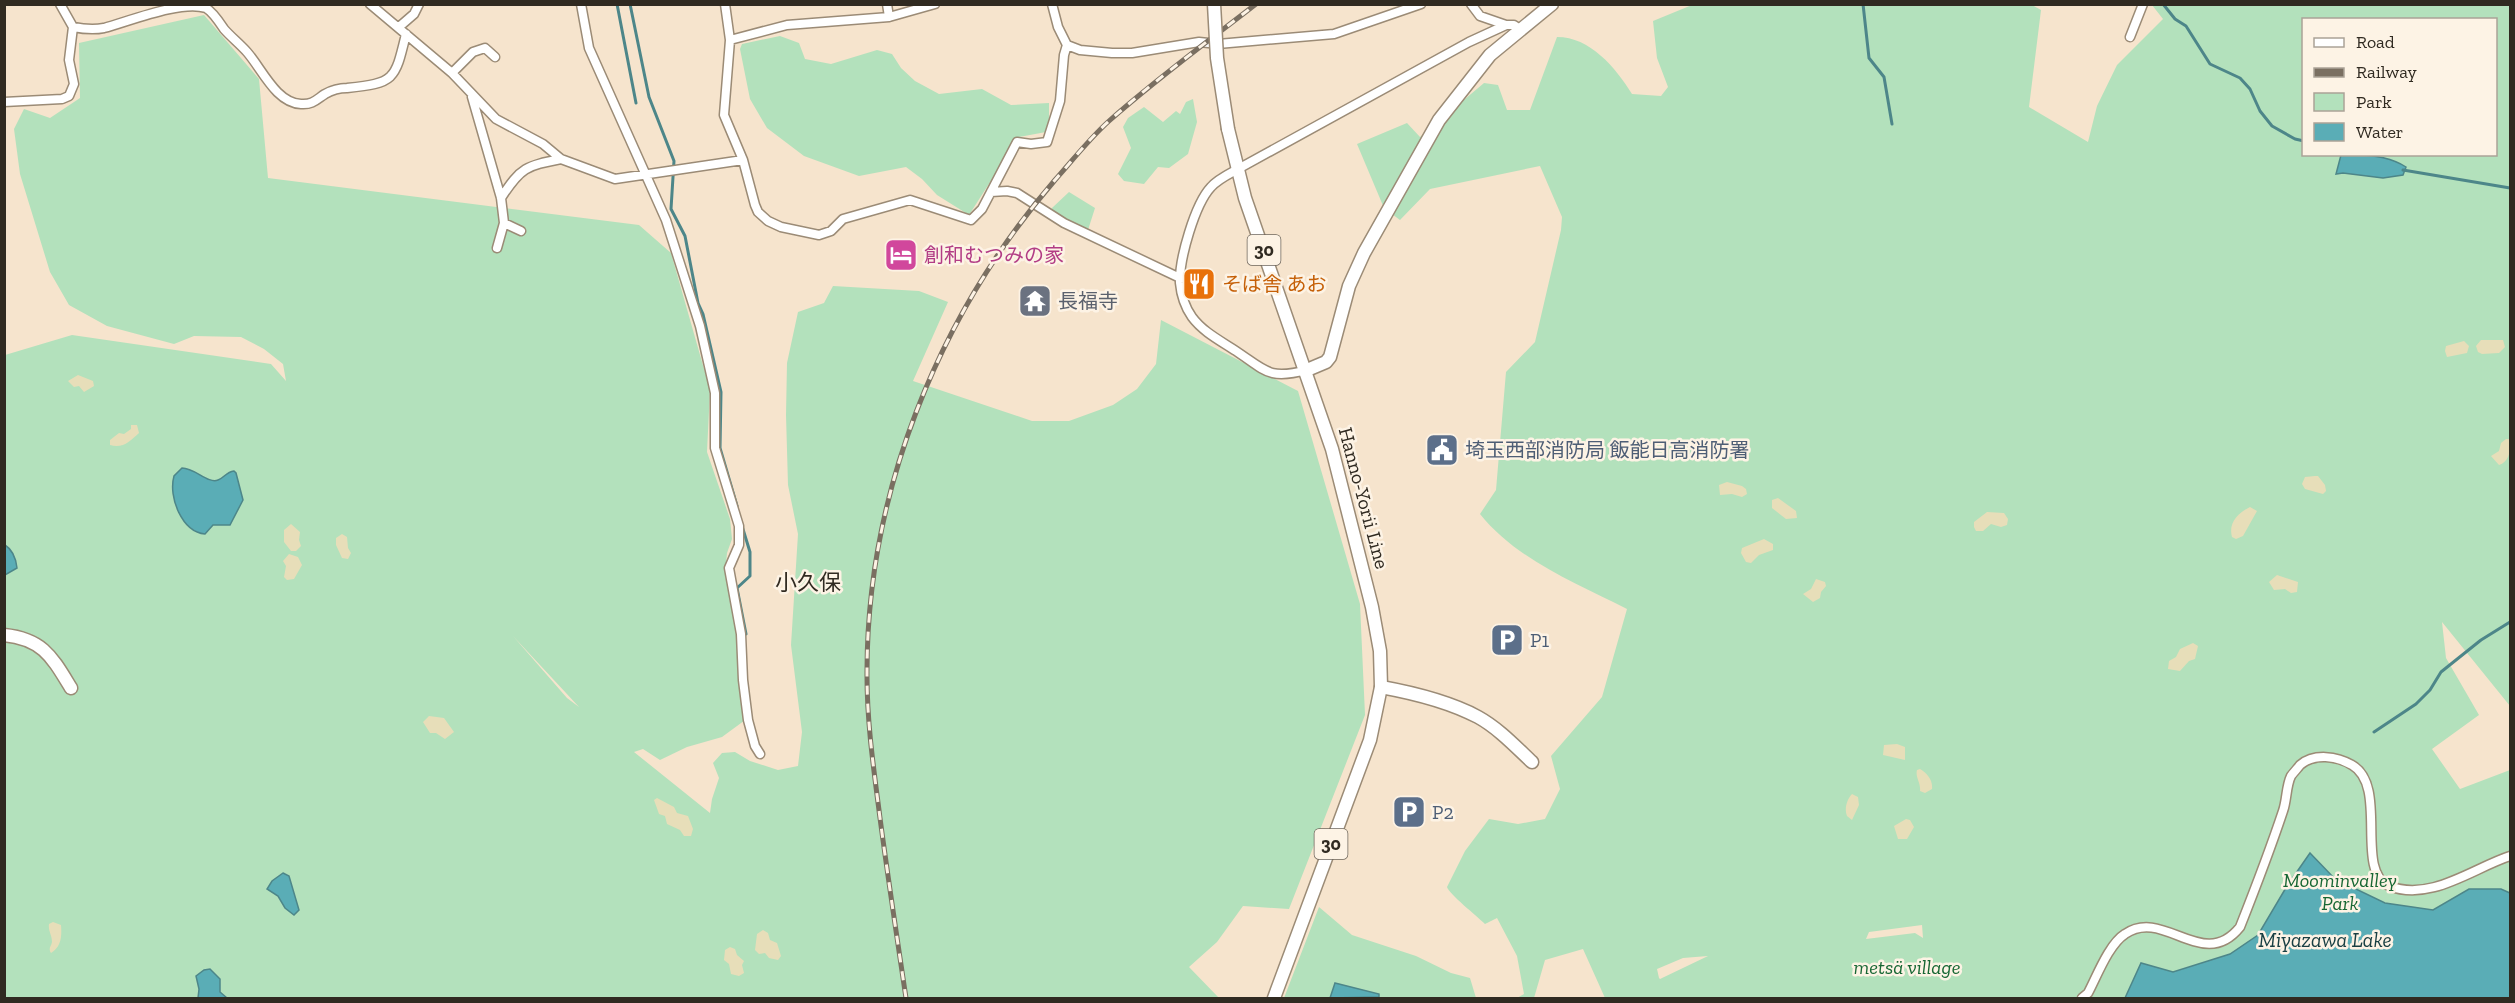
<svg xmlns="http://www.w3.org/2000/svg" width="2515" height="1003" font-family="'Zilla Slab','Noto Sans JP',serif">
<rect width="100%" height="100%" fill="#f6e4cd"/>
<!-- green -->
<path fill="#b3e1bc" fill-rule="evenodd" d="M1692,5H2032L2041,10L2029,107L2088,142L2097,106L2117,65L2163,19L2152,5H2510V706L2442,622L2446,658L2479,715L2432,749L2460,789L2510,770V998H2270L2240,948L2230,954L2173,972L2141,963L2125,998H1605L1583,949L1545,960L1534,998H1517L1524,994L1517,956L1497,918L1485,924C1477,916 1449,894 1447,887L1465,851L1489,819L1518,824L1545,819L1560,789L1551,756L1602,697L1627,609C1576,583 1517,560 1480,514L1496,490L1506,372L1535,342L1561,230L1562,217L1540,166L1430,189L1400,220L1384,208L1357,144L1407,123L1420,137L1484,83L1498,85L1507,110H1530L1557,37C1590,37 1615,67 1632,94L1661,96L1668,87L1657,58L1653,21ZM2304,20H2496V154H2304ZM1922,925L1923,938L1915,933L1866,939L1869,932ZM1708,956L1660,979L1659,978L1657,969L1683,958Z
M204,15L259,79L268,178L639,225L671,253L710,390L707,452L730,519L732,539L727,553L725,574L752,715L722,737L687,747L660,760L643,749L634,752L710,813L712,799L719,778L713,763L722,753L735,752L750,761L778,770L798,766L802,732L791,645L798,534L788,485L786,415L787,363L798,312L824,303L833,286L919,291L948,302L913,381L1032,421H1069L1113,405L1137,389L1156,364L1161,320L1298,391L1360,604L1365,715L1289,909L1243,906L1217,942L1189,967L1219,998H5V355L72,335L271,364L286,381L283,364L264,349L241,337L194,336L174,344L107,326L69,305L50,272L20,174L14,129L24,109L50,118L80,98L79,43ZM513,636L579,707L567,698Z
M780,36L799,43L805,59L831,64L877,50L892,54L901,68L915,81L939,94L982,89L1011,105L1049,103V118L1046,132L1019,137L969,215L937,195L922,179L906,167L859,176L804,156L767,128L750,99L740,49L742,44Z
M1193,99L1197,122L1188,154L1169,168L1158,167L1144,184L1124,181L1118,174L1131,148L1123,127L1128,118L1144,107L1163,122L1176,111L1180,114L1186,102Z
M1069,192L1095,208L1088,230L1053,213L1052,208Z
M1319,907L1352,935L1416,956L1451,973L1470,978L1476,998H1284Z"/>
<!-- sand -->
<path fill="#e7deb9" d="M2481,340H2503L2505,347L2499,353L2482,354L2478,352L2476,346Z
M2464,341L2469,346L2467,353L2447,357L2445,351L2446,346Z
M78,375L93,381L94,386L84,392L79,386L74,387L68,381Z
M131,425H137L139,433C130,441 123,449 110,445V440L119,433L124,434L131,429Z
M2506,439H2510C2511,449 2510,461 2499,465L2491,456L2499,451L2501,443Z
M2315,476H2318L2325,485L2326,491L2323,494L2305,489L2302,484L2305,477Z
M1727,482L1742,486L1746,489L1747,494L1742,497L1732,494L1720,495L1719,485Z
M1778,498L1796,511L1797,518L1786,519L1772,508V500Z
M2250,507L2257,511L2243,536L2236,539L2232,537C2228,523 2238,513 2250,507Z
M1987,512L2004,513L2008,519L2007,525L2001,527L1991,524L1983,531H1976L1974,527V522Z
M291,524L300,532L299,540L301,546L296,551H291L284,542V530Z
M342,534L347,537L348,548L351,553L348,559L342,558L336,545V538Z
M1764,539L1773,544V550L1759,555L1751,563L1746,562L1741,553L1742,548Z
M289,554L298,557L302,565L294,579L287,580L284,577L286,566L283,561Z
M2277,575L2298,582L2297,592L2291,593L2285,589L2274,590L2269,582Z
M1816,579L1825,582L1826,586L1821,592L1820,598L1813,602L1803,594L1811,589Z
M2193,643L2198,646L2195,659L2189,661L2180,671L2168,669L2169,661L2176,657L2180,649Z
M429,716L444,718L454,732L445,739L436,733H430L423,722Z
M1897,744L1905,747V760L1883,755L1884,745Z
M1920,769C1927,773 1933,780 1932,789L1925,793L1920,791C1921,783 1915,777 1917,770Z
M1852,794L1858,797L1859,805L1852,820L1847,816C1844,809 1847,799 1852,794Z
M657,798L674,807L677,813L688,816L693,829L691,836H684L680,830L667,824L665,816L659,814L654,800Z
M1906,819L1910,820L1914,827L1907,839H1898L1894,826Z
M53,922L61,925C62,937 61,947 51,953C48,948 51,947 52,942C52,935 48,931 49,924Z
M763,930L768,933L770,940L777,943L781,956L778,960L769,958L765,953L759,954L755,950L757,934Z
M730,947L735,949L737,955L744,961L742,965L744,973L739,976L731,974L729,964L724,960L725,950Z"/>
<!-- water -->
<path fill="#5aadb6" stroke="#4d8689" stroke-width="1.5" d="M2341,155C2362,154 2388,155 2406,167L2403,175L2383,178L2343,173L2336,174Z
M182,468C195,468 208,484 218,480C224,478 226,472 234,471L236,473L243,500L230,525H213L205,534C182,532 168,497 174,476Z
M5,545C13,550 16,559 17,568L5,575Z
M2310,853L2335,879L2385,903L2433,910L2469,889H2501L2510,893V998H2125L2141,963L2173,972L2230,954L2258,935L2287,886Z
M283,873L289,876L299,910L294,915L285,908L278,896L267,889L272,881Z
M210,969L220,979V992L227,998H198L199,989L196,976L204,970Z
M1335,983L1379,994V997L1330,998Z"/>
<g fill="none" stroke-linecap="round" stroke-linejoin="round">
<!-- stream -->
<path stroke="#4d8689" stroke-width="3" d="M617,4L636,103
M630,4L649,97L674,161L671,209L685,236L698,303L703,314L721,392L720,448L737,506
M1863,4L1869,58L1884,77L1892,124
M2163,4L2175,19L2186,26L2210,64L2240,78L2250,89L2260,111L2272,126L2295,139L2304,141
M2403,170L2510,188
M742,526L750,552V576L737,588L746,634
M2374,732L2416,704L2430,690L2441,672L2481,640L2510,622"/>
<!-- street casing -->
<g stroke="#9b8b76" stroke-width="11">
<path id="street" d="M370,4L452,73L496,119L543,144L561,159L615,179L743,160
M581,4L589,48L666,220L700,326L715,393V448L739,526V545L729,568L741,634L743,680L748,720L755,746L760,754
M725,4L730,40L724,115L743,160L755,205L758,212L768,221L781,227L819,235L831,231L843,219L910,200L971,220L982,209L1017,142L1031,144L1047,142L1060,101L1064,55L1067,45
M887,4L889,17
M1052,4L1058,27L1067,45L1080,50L1112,53H1132L1199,42L1218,44L1334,34L1421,4
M1471,4L1480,16L1506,25
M73,27C83,29 94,30 104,28C130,21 181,0 206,8C213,12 220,23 224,29C231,37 240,44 247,52C262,69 276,103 301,104C313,105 317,99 325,94C332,90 340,88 347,88C395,83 395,80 406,34
M399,27L414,14L419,4
M2130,37L2143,4
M730,40L787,25L889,17L935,4
M452,73L473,52L485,48L495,57
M472,97L501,198L504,223L497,248
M4,102L62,99L69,96L74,84L69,60L73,27L60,4
M991,192L1007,191L1017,193L1064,223L1180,278
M501,198C521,167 526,166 561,159
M504,223L521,231
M1307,370C1269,380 1266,371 1236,351C1221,341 1203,332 1192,317C1185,307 1181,294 1180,283C1179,259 1195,204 1211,187C1218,179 1229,174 1238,169L1469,42L1506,25H1514L1520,29
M2082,998L2088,993C2097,976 2109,944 2125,934C2164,907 2203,973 2240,927C2255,889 2270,850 2283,811C2287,800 2286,786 2291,776C2293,773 2298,768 2300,765C2314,753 2337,756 2352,765C2389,786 2354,871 2389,886C2431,902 2473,868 2510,856"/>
</g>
<!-- secondary casing -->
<g stroke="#9b8b76" stroke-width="15">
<path id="secondary" d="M1307,370L1326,362L1330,357L1349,286L1364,253L1439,120L1490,55L1552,4
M4,635C43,639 52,657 71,688
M1381,687C1414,693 1448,701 1478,717C1498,728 1515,746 1532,762"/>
</g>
<!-- primary casing -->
<g stroke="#9b8b76" stroke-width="15">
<path id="primary" d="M1228,129L1245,198L1332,449L1372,607L1380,651L1381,687L1370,740L1274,998"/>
</g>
<!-- street -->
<use href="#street" stroke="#fff" stroke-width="8"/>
<!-- secondary -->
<use href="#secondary" stroke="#fff" stroke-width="12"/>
<!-- primary -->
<use href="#primary" stroke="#fff" stroke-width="12"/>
<!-- rail casing -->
<g stroke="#7a6f61" stroke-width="5">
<path id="rail" d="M906,998C897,938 888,878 880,818C874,771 867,724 867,676C866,495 937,317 1055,180C1072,161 1089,139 1109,121C1155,80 1207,42 1256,4"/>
</g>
<!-- rail -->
<use href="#rail" stroke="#fdf3e5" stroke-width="3" stroke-dasharray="9" stroke-linecap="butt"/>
<!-- primary-bridge casing -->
<g stroke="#9b8b76" stroke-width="15" stroke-linecap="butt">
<path id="primary-bridge" d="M1214,4L1217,58L1228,129"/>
</g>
<!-- primary-bridge -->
<use href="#primary-bridge" stroke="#fff" stroke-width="12"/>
</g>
<!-- icons -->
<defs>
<g id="hotel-square" transform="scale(1.725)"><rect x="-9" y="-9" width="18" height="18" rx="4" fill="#d1479c" stroke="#fdf3e5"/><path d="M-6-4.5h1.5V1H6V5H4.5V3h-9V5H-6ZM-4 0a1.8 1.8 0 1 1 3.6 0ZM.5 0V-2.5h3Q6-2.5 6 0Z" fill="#fff"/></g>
<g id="restaurant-square" transform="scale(1.725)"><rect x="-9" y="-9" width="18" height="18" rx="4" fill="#e8710a" stroke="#fdf3e5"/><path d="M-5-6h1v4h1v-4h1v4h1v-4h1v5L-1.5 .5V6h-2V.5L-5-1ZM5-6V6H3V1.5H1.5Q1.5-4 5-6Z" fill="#fff"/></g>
<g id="temple-square" transform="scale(1.725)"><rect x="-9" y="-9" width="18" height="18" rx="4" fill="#6b7280" stroke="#fdf3e5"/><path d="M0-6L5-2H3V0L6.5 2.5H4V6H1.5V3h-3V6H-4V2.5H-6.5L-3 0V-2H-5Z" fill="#fff"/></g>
<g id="civic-square" transform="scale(1.725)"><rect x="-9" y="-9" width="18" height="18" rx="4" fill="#5c6f8a" stroke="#fdf3e5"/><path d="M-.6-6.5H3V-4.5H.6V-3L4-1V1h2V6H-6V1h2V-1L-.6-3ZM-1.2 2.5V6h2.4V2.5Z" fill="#fff"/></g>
<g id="parking-square" transform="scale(1.725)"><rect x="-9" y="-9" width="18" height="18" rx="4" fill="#5c6f8a" stroke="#fdf3e5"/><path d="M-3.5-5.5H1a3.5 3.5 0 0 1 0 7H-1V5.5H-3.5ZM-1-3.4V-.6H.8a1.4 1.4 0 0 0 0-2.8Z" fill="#fff"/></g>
</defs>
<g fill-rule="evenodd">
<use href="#hotel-square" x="901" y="255"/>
<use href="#restaurant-square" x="1199" y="284"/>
<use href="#temple-square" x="1035" y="301"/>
<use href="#civic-square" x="1442" y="450"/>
<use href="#parking-square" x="1507" y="640"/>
<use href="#parking-square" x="1409" y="812"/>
</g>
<g text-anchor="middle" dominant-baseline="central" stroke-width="5" stroke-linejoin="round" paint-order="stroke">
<!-- shield labels -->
<g fill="#fdf3e5" stroke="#6e665c" stroke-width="1.5">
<rect x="1247.5" y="235" width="33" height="30" rx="4.5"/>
<rect x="1314.5" y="829" width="33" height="30" rx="4.5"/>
</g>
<g font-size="18" font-weight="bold" fill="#302a21">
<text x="1264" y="250">30</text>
<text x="1331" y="844">30</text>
</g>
<!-- hotel labels -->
<g font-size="20" fill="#b23c85" stroke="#fdf3e5" text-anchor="start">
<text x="924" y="255">創和むつみの家</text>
</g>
<!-- food labels -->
<g font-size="20" fill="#c56008" stroke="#fdf3e5" text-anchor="start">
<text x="1222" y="284">そば舎 あお</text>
</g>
<!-- worship labels -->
<g font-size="20" fill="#5b616d" stroke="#fdf3e5" text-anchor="start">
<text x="1058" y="301">長福寺</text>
</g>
<!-- service labels -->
<g font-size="20" fill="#4e5e75" stroke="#fdf3e5" text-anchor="start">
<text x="1465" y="450">埼玉西部消防局 飯能日高消防署</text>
<text x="1530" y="640">P1</text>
<text x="1432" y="812">P2</text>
</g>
<!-- street labels -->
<g font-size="20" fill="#302a21" stroke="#fdf3e5">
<text transform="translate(1364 498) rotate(75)">Hanno-Yorii Line</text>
</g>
<!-- park labels -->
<g font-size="20" font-style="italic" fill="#176733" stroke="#fdf3e5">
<text x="2340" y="880">Moominvalley<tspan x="2340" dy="23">Park</tspan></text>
<text x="1907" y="967">metsä village</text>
</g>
<!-- water labels -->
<g font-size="21" font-style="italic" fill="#183f43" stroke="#fdf3e5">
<text x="2325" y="939">Miyazawa Lake</text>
</g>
<!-- quarter labels -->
<g font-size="22" fill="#302a21" stroke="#fdf3e5">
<text x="808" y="582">小久保</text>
</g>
</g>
<!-- border -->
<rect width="2515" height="1003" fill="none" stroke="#302a21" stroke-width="12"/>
<!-- legend -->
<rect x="2302" y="18" width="195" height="138" fill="#fdf3e5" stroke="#aba397" stroke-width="1.5"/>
<rect x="2314" y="38" width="30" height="9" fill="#ffffff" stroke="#aba397" stroke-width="1.5"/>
<text x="2356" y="48" font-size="18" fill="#302a21">Road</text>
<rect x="2314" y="68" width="30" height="9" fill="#7a6f61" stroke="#aba397" stroke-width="1.5"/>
<text x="2356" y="78" font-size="18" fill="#302a21">Railway</text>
<rect x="2314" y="93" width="30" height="18" fill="#b3e1bc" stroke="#aba397" stroke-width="1.5"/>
<text x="2356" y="108" font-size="18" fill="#302a21">Park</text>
<rect x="2314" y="123" width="30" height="18" fill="#5aadb6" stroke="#aba397" stroke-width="1.5"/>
<text x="2356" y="138" font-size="18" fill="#302a21">Water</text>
</svg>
